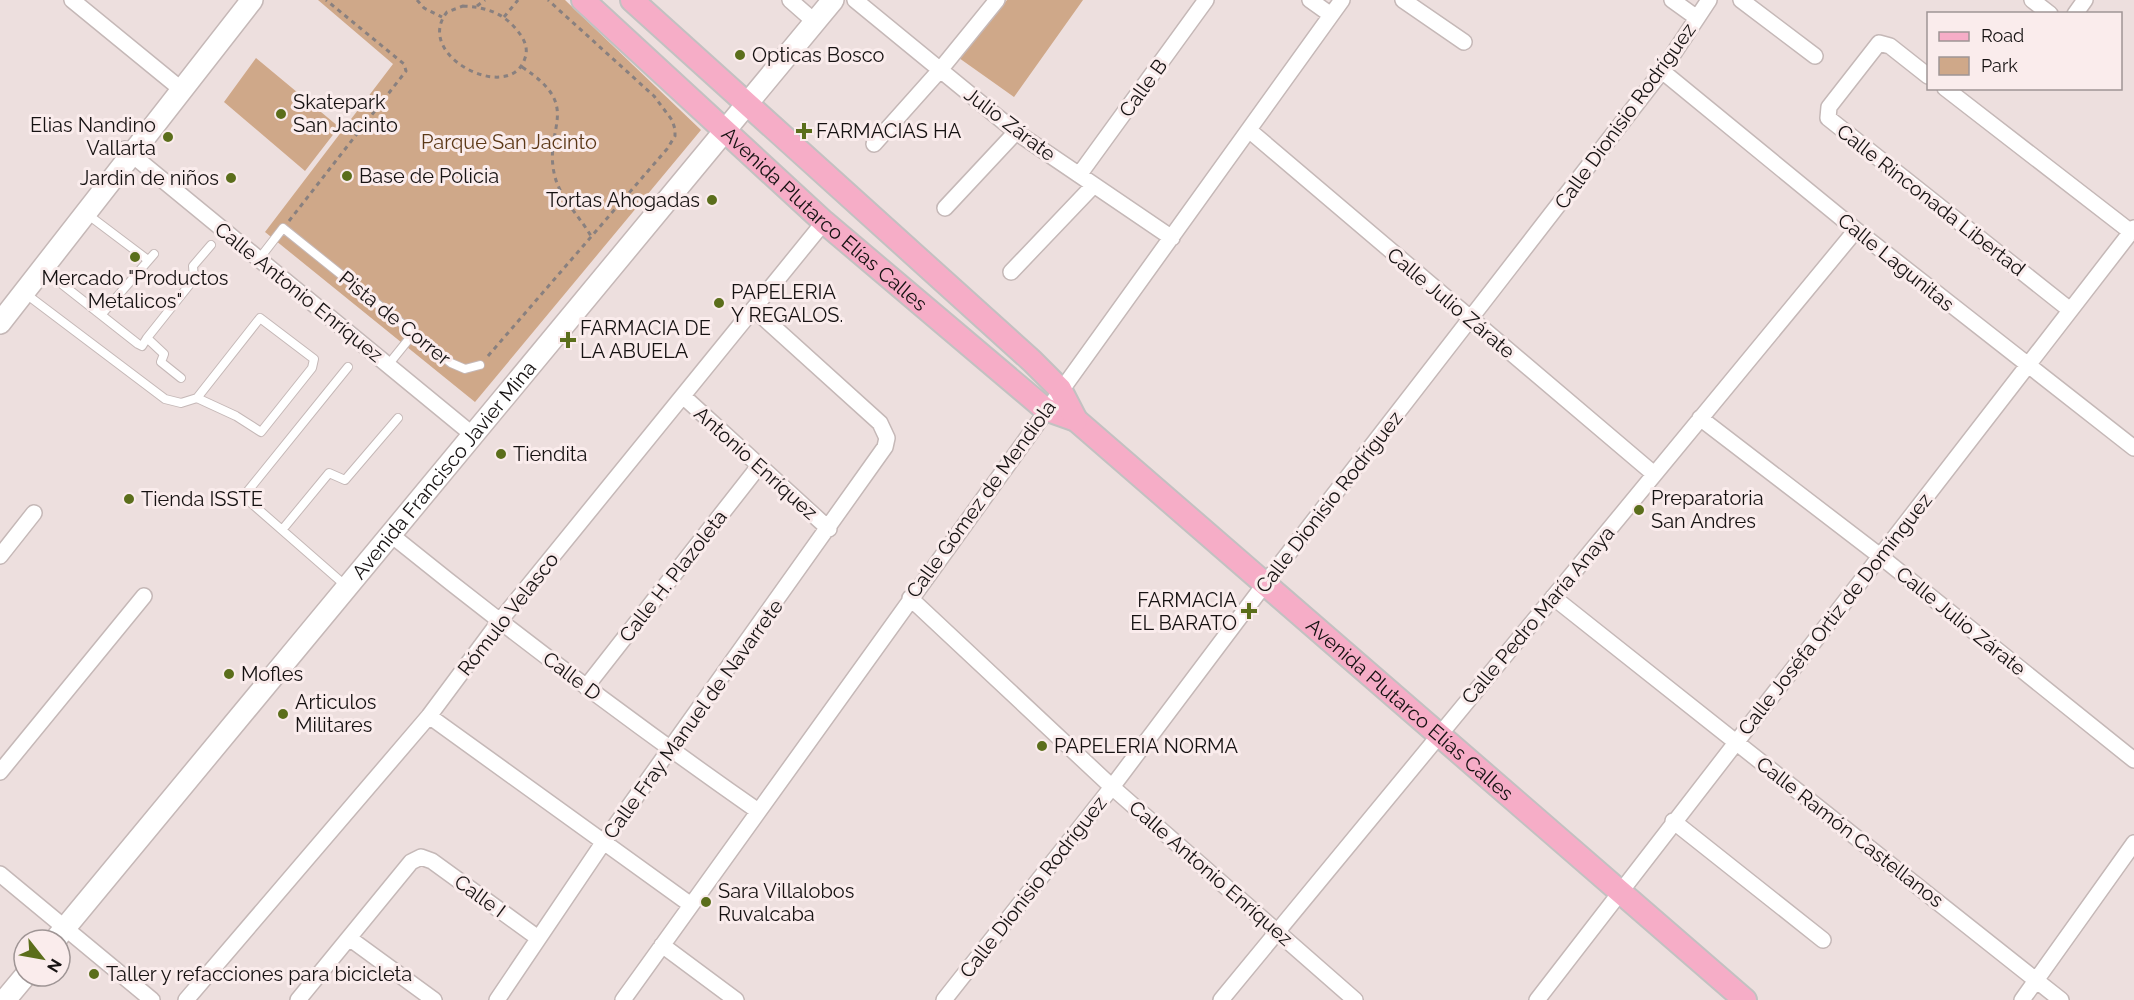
<svg xmlns="http://www.w3.org/2000/svg" width="2134" height="1000" font-family="Raleway,sans-serif">
<rect width="100%" height="100%" fill="#eddfde"/>
<!-- green -->
<path fill="#cfa889" d="M318,0H565L701,130L475,402L265,232L393,64Z
M1007,0H1083L1014,97L959,58Z
M256,58L339,127L305,171L224,102Z"/>
<g fill="none" stroke-linecap="round" stroke-linejoin="round">
<!-- service casing -->
<g stroke="#c5b8b7" stroke-width="10">
<path id="service" d="M87,214L148,260
M259,259L283,228L451,363L465,369L480,365
M44,270L138,344L142,346L147,338
M26,294L165,399L181,403L197,398L236,416L261,432L312,368L314,359L260,318L197,398
M102,314L154,254
M388,365L413,334
M181,378L161,362L164,354L147,338L194,279L193,266L211,245
M282,530L250,502L247,492L348,367
M346,586L282,530L329,473L345,480L398,418"/>
</g>
<!-- minor casing -->
<g stroke="#c5b8b7" stroke-width="18">
<path id="minor" d="M72,0L182,90
M790,0L815,22
M855,0L1016,132L1172,238
M1310,0L1331,15
M1403,0L1464,42
M1672,0L1697,18
M1741,0L1815,56
M2032,0L2050,14
M2075,14L2085,0
M1662,71L1856,230L2134,448
M1928,76L1890,46L1879,43L1829,107L1828,118L2070,310
M1945,88L2131,232
M1250,131L1654,474
M874,144L940,70L997,0
M125,149L473,435
M1079,175L1206,0
M945,208L1016,132
M1011,272L1093,186
M684,397L829,529
M1700,418L1880,556L2134,760
M390,534C510,631 632,723 758,811
M0,556L34,513
M1553,597L2061,1000
M910,598L1112,787L1355,1000
M586,687L759,466
M429,716L691,905
M0,772L144,596
M1673,821L1823,940
M0,874L152,1000
M349,938L434,1000
M662,945L736,1000
M186,1000L429,716L499,622L824,222
M298,1000L411,862L421,857L432,861L538,938
M497,1000L603,843L885,447L887,438L880,423L755,310
M623,1000L1342,0
M944,1000L1112,787L1264,585L1662,71L1709,0
M1221,1000L1856,230
M1537,1000L2134,228
M2022,1000L2134,843"/>
</g>
<!-- secondary casing -->
<g stroke="#c5b8b7" stroke-width="24">
<g id="secondary">
<path d="M0,323L252,0"/>
<path id="s1" d="M55,940L833,0"/>
<path d="M5,1000L25,976"/>
</g>
</g>
<!-- primary casing -->
<g stroke="#c2c1c1" stroke-width="26">
<g id="primary">
<path id="s2" d="M583,0L824,222L1045,409L1076,420L1745,1000"/>
<path d="M632,0L1032,361L1060,389L1076,420"/>
</g>
</g>
<!-- path -->
<path stroke="#89807f" stroke-width="3" stroke-dasharray="4.5 4.5" stroke-linecap="butt" d="M417,0L424,8L442,17
M463,6C484,7 502,12 516,29C523,37 529,47 525,58C511,105 412,56 447,12Z
M477,6L485,0
M504,17L518,0
M522,67C585,108 542,127 555,177C561,199 580,217 591,236
M289,221L406,71L404,64L326,0
M488,356L667,149L675,136V129L672,120L654,96L548,0"/>
<!-- service -->
<use href="#service" stroke="#fff" stroke-width="8"/>
<!-- minor -->
<use href="#minor" stroke="#fff" stroke-width="15"/>
<!-- secondary -->
<use href="#secondary" stroke="#fff" stroke-width="21"/>
<!-- primary -->
<use href="#primary" stroke="#f6adc7" stroke-width="22"/>
</g>
<!-- markers -->
<g fill="#5b6e1b" stroke="#faecec" stroke-width="2">
<circle cx="740" cy="55" r="6"/>
<circle cx="281" cy="114" r="6"/>
<path d="M801 122h6v6h6v6h-6v6h-6v-6h-6v-6h6z"/>
<circle cx="168" cy="137" r="6"/>
<circle cx="347" cy="176" r="6"/>
<circle cx="231" cy="178" r="6"/>
<circle cx="712" cy="200" r="6"/>
<circle cx="135" cy="257" r="6"/>
<circle cx="719" cy="303" r="6"/>
<path d="M565 331h6v6h6v6h-6v6h-6v-6h-6v-6h6z"/>
<circle cx="501" cy="454" r="6"/>
<circle cx="129" cy="499" r="6"/>
<circle cx="1639" cy="510" r="6"/>
<path d="M1246 602h6v6h6v6h-6v6h-6v-6h-6v-6h6z"/>
<circle cx="229" cy="674" r="6"/>
<circle cx="283" cy="714" r="6"/>
<circle cx="1042" cy="746" r="6"/>
<circle cx="706" cy="902" r="6"/>
<circle cx="94" cy="974" r="6"/>
</g>
<g text-anchor="middle" dominant-baseline="central" stroke-width="6" stroke-linejoin="round" paint-order="stroke">
<!-- poi labels -->
<g font-size="20" fill="#161212" stroke="#faecec" text-anchor="start">
<text x="752" y="55">Opticas Bosco</text>
<text x="293" y="102">Skatepark<tspan x="293" dy="23">San Jacinto</tspan></text>
<text x="156" y="125" text-anchor="end">Elias Nandino<tspan x="156" dy="23">Vallarta</tspan></text>
<text x="816" y="131">FARMACIAS HA</text>
<text x="359" y="176">Base de Policia</text>
<text x="219" y="178" text-anchor="end">Jardin de niños</text>
<text x="700" y="200" text-anchor="end">Tortas Ahogadas</text>
<text x="135" y="278" text-anchor="middle">Mercado "Productos<tspan x="135" dy="23">Metalicos"</tspan></text>
<text x="731" y="292">PAPELERIA<tspan x="731" dy="23">Y REGALOS.</tspan></text>
<text x="580" y="328">FARMACIA DE<tspan x="580" dy="23">LA ABUELA</tspan></text>
<text x="513" y="454">Tiendita</text>
<text x="1651" y="498">Preparatoria<tspan x="1651" dy="23">San Andres</tspan></text>
<text x="141" y="499">Tienda ISSTE</text>
<text x="1237" y="600" text-anchor="end">FARMACIA<tspan x="1237" dy="23">EL BARATO</tspan></text>
<text x="241" y="674">Mofles</text>
<text x="295" y="702">Articulos<tspan x="295" dy="23">Militares</tspan></text>
<text x="1054" y="746">PAPELERIA NORMA</text>
<text x="718" y="891">Sara Villalobos<tspan x="718" dy="23">Ruvalcaba</tspan></text>
<text x="106" y="974">Taller y refacciones para bicicleta</text>
</g>
<!-- street labels -->
<g font-size="20" fill="#161212" stroke="#faecec">
<text transform="translate(1143 88) rotate(-54)">Calle B</text>
<text transform="translate(1625 116) rotate(-54)">Calle Dionisio Rodríguez</text>
<text transform="translate(1010 124) rotate(37)">Julio Zárate</text>
<text transform="translate(1931 200) rotate(38)">Calle Rinconada Libertad</text>
<text stroke="none"><textPath href="#s2" startOffset="326">Avenida Plutarco Elías Calles</textPath></text>
<text transform="translate(1896 262) rotate(39)">Calle Lagunitas</text>
<text transform="translate(299 292) rotate(39)">Calle Antonio Enríquez</text>
<text transform="translate(1451 303) rotate(40)">Calle Julio Zárate</text>
<text transform="translate(395 318) rotate(39)">Pista de Correr</text>
<text transform="translate(756 463) rotate(42)">Antonio Enríquez</text>
<text stroke="none"><textPath href="#s1" startOffset="610">Avenida Francisco Javier Mina</textPath></text>
<text transform="translate(981 499) rotate(-54)">Calle Gómez de Mendiola</text>
<text transform="translate(1329 502) rotate(-52)">Calle Dionisio Rodríguez</text>
<text transform="translate(673 576) rotate(-52)">Calle H. Plazoleta</text>
<text transform="translate(508 614) rotate(-52)">Rómulo Velasco</text>
<text transform="translate(1835 614) rotate(-52)">Calle Joséfa Ortiz de Domínguez</text>
<text transform="translate(1538 615) rotate(-50)">Calle Pedro María Anaya</text>
<text transform="translate(1961 621) rotate(39)">Calle Julio Zárate</text>
<text transform="translate(572 676) rotate(37)">Calle D</text>
<text stroke="none"><textPath href="#s2" startOffset="1092">Avenida Plutarco Elías Calles</textPath></text>
<text transform="translate(693 719) rotate(-54)">Calle Fray Manuel de Navarrete</text>
<text transform="translate(1850 832) rotate(38)">Calle Ramón Castellanos</text>
<text transform="translate(1211 873) rotate(41)">Calle Antonio Enríquez</text>
<text transform="translate(1033 887) rotate(-52)">Calle Dionisio Rodríguez</text>
<text transform="translate(480 896) rotate(36)">Calle I</text>
</g>
<!-- park labels -->
<g font-size="20" fill="#5c3817" stroke="#faecec">
<text x="509" y="142">Parque San Jacinto</text>
</g>
</g>
<!-- legend -->
<rect x="1927" y="12" width="195" height="78" fill="#faecec" stroke="#9f9595" stroke-width="1.5"/>
<rect x="1939" y="32" width="30" height="9" fill="#f6adc7" stroke="#9f9595" stroke-width="1.5"/>
<text x="1981" y="42" font-size="18" fill="#161212">Road</text>
<rect x="1939" y="57" width="30" height="18" fill="#cfa889" stroke="#9f9595" stroke-width="1.5"/>
<text x="1981" y="72" font-size="18" fill="#161212">Park</text>
<!-- north arrow -->
<g transform="translate(42 958) rotate(121)"><circle r="28" fill="#faecec" stroke="#9f9595" stroke-width="1.5"/>
<path d="M0-4.5L10 22L0 15L-10 22Z" fill="#5b6e1b"/>
<text y="-9" font-size="16" font-weight="bold" text-anchor="middle" fill="#161212">N</text>
</g>
</svg>
